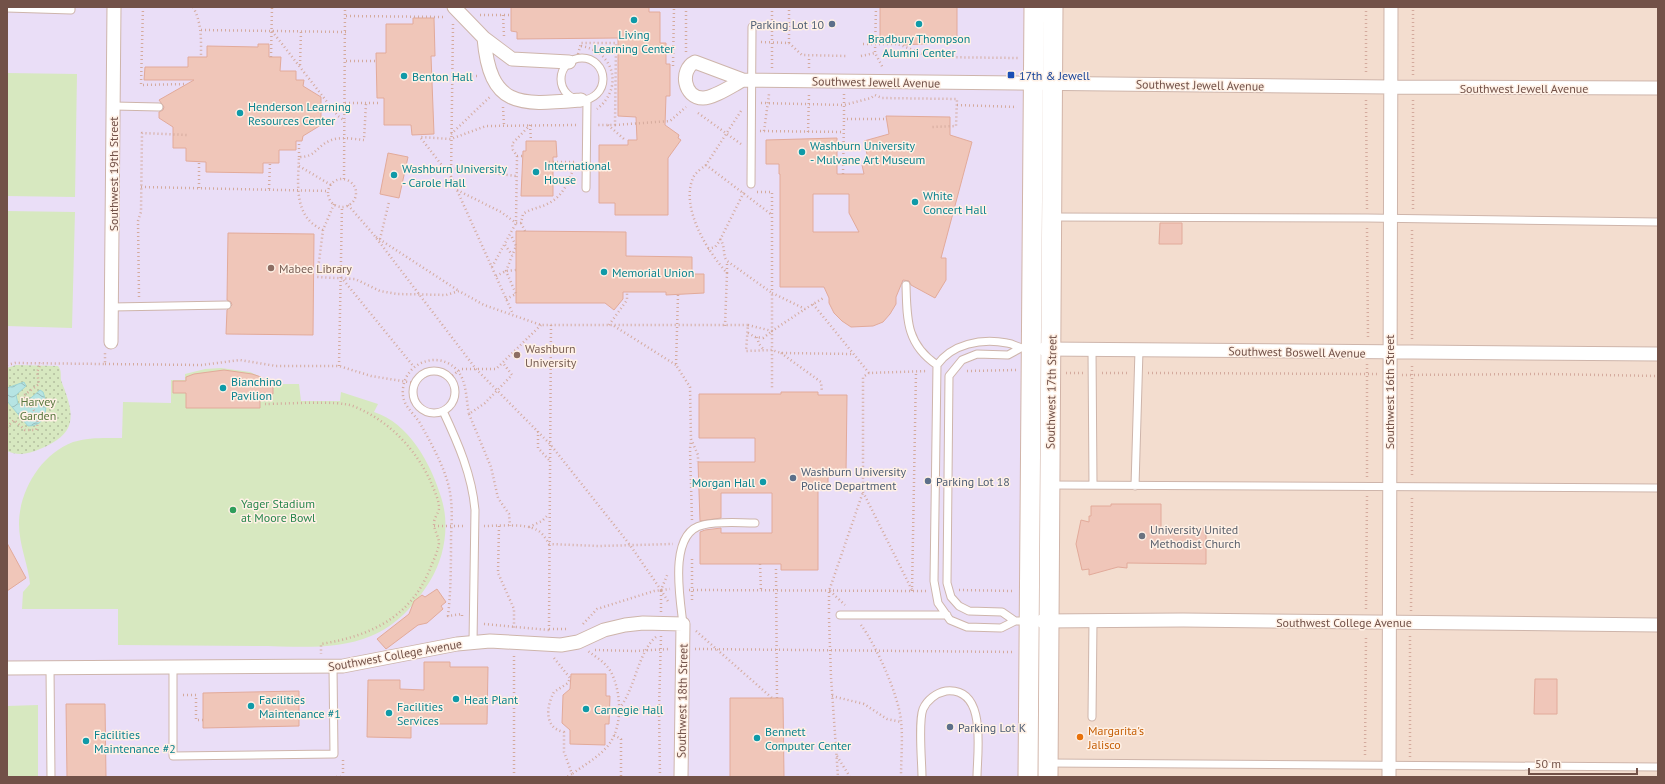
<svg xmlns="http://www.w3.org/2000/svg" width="1665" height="784" font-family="'PT Sans',sans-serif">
<defs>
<pattern id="garden-dots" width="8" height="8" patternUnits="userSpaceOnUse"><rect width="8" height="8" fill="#d7e8c0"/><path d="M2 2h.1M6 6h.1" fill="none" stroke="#b3be9e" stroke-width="1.8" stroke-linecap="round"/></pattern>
<pattern id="water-waves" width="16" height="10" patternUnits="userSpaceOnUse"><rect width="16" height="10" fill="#b6e4e3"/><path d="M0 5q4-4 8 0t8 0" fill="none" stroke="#98bbba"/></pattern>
</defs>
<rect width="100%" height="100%" fill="#fbede1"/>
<!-- residential -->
<path fill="#f3ddcf" d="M1037,7H1658V777H1049Z"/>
<!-- education -->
<path fill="#eadef7" d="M7,7H1029L1024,777H7Z"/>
<!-- park -->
<path fill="#d7e8c0" d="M7,73L77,74L75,197L7,196Z
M7,211L75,212L72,328L7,326Z
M221,368L250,372L276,384H299L301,401H340L341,392L378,404L374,412C409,423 431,464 441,497C450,524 445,557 430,581C416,604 396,626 371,636C336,651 295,646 257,646C211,646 165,645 118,645V609H22L23,592L30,584C28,564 19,545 19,524C19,491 41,454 73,442C89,437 105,438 122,438L123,402L171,403V380H185V374L205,369Z
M38,705V777H7V706Z"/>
<!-- garden -->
<path fill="url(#garden-dots)" d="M16,365L58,366C63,372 59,377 62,383C76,418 76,434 40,449C29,454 18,456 7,451V368Z"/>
<!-- water -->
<path fill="url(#water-waves)" stroke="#9dd6d5" d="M24,382L26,386L16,395L18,404H24L40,390L43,392C48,406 48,426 28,426L7,401V388Z"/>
<!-- building -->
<path fill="#f0c6b9" stroke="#e2aa9a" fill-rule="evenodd" d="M511,7H649V12H660V43H666V64H670V96H666L665,125L679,135L678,138L681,140L668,158V215H615V203H599V145H628V140H637L636,117L618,116V38L517,39V32L511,31Z
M880,7H957V42L904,45V42H880Z
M413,18H434L435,56H431L434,134L412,135L411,125H384V98H377L376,53H386V24H413Z
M258,44H269V57H281L280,71H296V80H304L303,86L321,97V125L303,136L302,141H296V150H279V163H263V173L206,172V162L186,161V148H173V127L159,118V112L163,110L164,107L159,100L194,80H144L145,67H188V57H207V46L258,47Z
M886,116L950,117V135L972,142L941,258H946V280L935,298L911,285L909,281L903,280L896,297V304L890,314L883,322L873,326L851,327L842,321L834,313L829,303V298L824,287H780V174H779V164H766V140L837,138V174H864L862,165L869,163L864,141L889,134ZM813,194H849V213L859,232H813Z
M526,141H556L557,157H553V196H521L523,151H526Z
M388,153L408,157L399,198L380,194Z
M1160,223H1182V244H1159Z
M516,231L626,232V256L692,257V274H704V293L666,295V292H623V299L614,310L605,303H516Z
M228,233L314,234L313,335L226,334L227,310L232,305L231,302L227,300Z
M224,370L252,374L261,377V382H273V394L260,393V408H186V393H173V381H186V377L194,374Z
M781,392H818V395H847L846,474H828V490H818V570H781V564H700V532L705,530L721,528V533H772V493H721V518L700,521L698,462H755V438H699V394H781Z
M1111,504H1161V528H1206V564L1127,563V568L1118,567L1089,575V569L1082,570L1076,544L1081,520L1089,522V516H1091V506H1111Z
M7,543L26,578L7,591Z
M437,589L446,602L441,606L443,609L427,623L418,625L386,649L377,639L409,614L414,601L422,595L425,597Z
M424,662H450V667H488L487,724H411V738L367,737L368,680H400V689L424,690Z
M571,674H606V696H610L609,724H605V745L570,744V730L562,723L563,695L570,689Z
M1535,679H1557V714H1534Z
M299,691V726L203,728V693Z
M730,698H783L784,777H730Z
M66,704H105L106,777H67Z"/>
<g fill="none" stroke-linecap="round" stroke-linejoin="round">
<!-- service casing -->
<g stroke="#ceb5ab" stroke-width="9">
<path id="service" d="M7,8L71,10V7
M561 79a21 21 0 1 1 42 0a21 21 0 1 1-42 0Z
M114,106L159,107
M751,184L752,27
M586,188L587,100
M1052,217L1367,218L1658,222
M906,285C907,319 906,344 937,365
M112,307L227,305
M1092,350L1093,485
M413 392a21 21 0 1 1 42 0a21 21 0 1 1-42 0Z
M443,411C458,443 472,475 475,510L473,642
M1050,485L1658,488
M1135,486L1139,350
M840,615H947
M1015,621L1002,612L969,611L959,606L951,597L947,583L949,376L962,360L977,354L1008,355L1019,349
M1029,621H1015L1001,628L967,627L950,620L938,603L934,581L937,365C952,344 981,338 1007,343C1016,344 1017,349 1030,349
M683,624C680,598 668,532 703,525C719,521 738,523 755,523
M50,668L51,777
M173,668V756L334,754L333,667
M1092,717L1093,621
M1048,763L1658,767
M922,777C922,762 918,722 923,709C927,700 936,693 946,691C988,687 977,752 977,777"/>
</g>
<!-- minor casing -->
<g stroke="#ceb5ab" stroke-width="15">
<path id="minor" d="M454,7L484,38L512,59L569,62
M484,38C490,109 520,105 581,100
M743,80C733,85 714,98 703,98C684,98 679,70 695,62L743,80L1390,87L1658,88
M111,342L114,7
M1044,349L1658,354
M1042,621L1183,620L1658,625
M7,668L343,666L457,644L490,641L561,645L578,642L604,630L625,625L643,623L683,624L681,777
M1389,777L1391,7"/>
</g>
<!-- secondary casing -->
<g stroke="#d1b4a8" stroke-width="21">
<path id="secondary" d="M1028,777L1034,7
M1048,777L1053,7"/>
</g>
<!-- path -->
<path stroke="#d4aa9d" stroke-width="2.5" stroke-dasharray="1 3" stroke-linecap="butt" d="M143,7L141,85L187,84
M193,7C202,23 201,40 201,57
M876,7L875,53L883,68
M1366,7V75
M480,15H511
M503,15L504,36
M346,16L445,17
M453,24L451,177L513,314
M201,30L346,32
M272,31L338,116L345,121
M761,42L789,43L802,55L846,56
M789,43V7
M863,44H898L930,57L1018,58
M581,46C614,51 624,88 597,109
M686,52V7
M578,54L581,43H616L615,125H597
M861,56L875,53
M271,57L272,7
M346,61H375
M300,65L301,31
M673,66L674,7
M772,68V7
M809,68V56
M1413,75V7
M452,76H479
M844,94V119H887
M1366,100L1367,209
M345,103H380
M761,103L844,105L871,98L875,95L882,98L957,99L956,126L932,127
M957,105L1017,107
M503,107L504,125
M741,111L706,165L772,215
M698,113L741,144
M530,125L531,141
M608,125L624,139
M615,125L670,121L686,107
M760,131L844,132
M764,131L769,94
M808,132L809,94
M451,134L491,96
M517,156H523
M299,157V141
M545,162H576
M706,165C702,168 695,173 693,178C680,208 708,252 727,273L725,326
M299,166L331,185
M451,168L516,176
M843,174L844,119
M451,177L420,137L451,139L486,126L576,125
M344,179L345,7
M328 193a14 14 0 1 1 28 0a14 14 0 1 1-28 0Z
M141,187L328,191
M199,188V162
M269,189L270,163
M457,190L501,212L516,223H521L523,214C531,208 541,208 549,203C564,196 570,178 575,164
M757,192H772V293L805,309L825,297
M334,204L323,230L317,277L355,279L380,291L397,294L446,295L459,291L484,305L541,325H748L746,351L772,350L781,353L854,354
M348,205L374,235L476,369L550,444L630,545L661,590L668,573
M1413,209V100
M521,223L525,231
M1367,228L1368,339
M323,230C293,217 298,184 299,157C316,157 316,147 329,141C339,136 353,139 364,140L366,103
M376,237L459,291
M380,239L389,202
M720,239C726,247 722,254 727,261L772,293V331L805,309
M505,245L512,255
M708,249L715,247L719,242L744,192
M492,267L516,223L517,156L513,150L512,144L530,125
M727,273V262
M496,276L506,271L516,270
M341,277L414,367
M678,295L676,365L690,387L691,439L698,455V462
M139,297L138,221L141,212L142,133L187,135
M506,299L516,294L506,271L516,246L511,235
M813,304L869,373
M551,325L549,629H568
M609,325L627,300V292
M748,325L772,331V390
M614,326L676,365
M748,333L755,337L763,338L771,332
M757,337L759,344L764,350
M1412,339V228
M781,353L821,382L822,392
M105,364L202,365L240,360L276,366H339L371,376L414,383
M7,365L15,363L105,364V352
M339,366L342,206
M1412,366V477
M967,371L1016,370
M1066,373H1083
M1102,373H1129
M1148,373L1377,374
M1402,375L1545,374L1658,376
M449,378L461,369H496L541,325
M265,404C285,404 337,400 353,406C388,420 414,447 430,480C433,488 438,497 439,506C440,512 434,517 434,523C434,531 439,537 439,543C438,552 433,561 430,569C410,618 370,636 321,644V654
M469,414L491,467L498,498L509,514L510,526
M7,427L14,420L25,430H36C42,413 30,408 23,396L39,384L37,372L41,363
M538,431V448L550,461
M691,439L690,449L692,520
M1367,477V364
M863,492L912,590
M434,526H465
M484,526C498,526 525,523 537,530C543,533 546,539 549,544L599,546L673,544
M499,526L498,573L514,609V629
M529,527L542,521L548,515
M692,559V602
M760,564L761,591
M776,569L777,698
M661,590L669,603
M689,590L926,591
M959,590L1013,591
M661,591V612
M830,591L845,605
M912,591L916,372
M1366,609L1367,496
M1411,611L1412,496
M829,613V591L863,492V377L869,373L928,371
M462,616V614L448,616C451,590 451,564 451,537C452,518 453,499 447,480C441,461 431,443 421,425C414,412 401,406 403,389C405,362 439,350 457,370C467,381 466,400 469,414L485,403L512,375L503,363
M829,618L831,677L838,777
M484,624L549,630
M583,624L597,609L654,591L670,589
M861,625C876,645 899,696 901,721C903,739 901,759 901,777
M696,631L772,698
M656,637C638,651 635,691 618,710L659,709
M695,649L1014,652
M595,650L635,651L670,649
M514,656V777
M554,658L570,678L568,683L554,692C546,707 544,728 564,732V752L572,774L567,777
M183,695H196V720H203
M832,696L864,704L887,719L901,722
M614,735L621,739V777
M1365,755L1366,636
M837,756L850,777
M1410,757V636
M336,777H343
M343,777V760
M571,777L572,774C584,765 601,756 610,743C623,724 621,691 611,672C606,663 596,657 588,651
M660,777L659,709L661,636"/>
<!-- service -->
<use href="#service" stroke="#fff" stroke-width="7"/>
<!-- minor -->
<use href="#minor" stroke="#fff" stroke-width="13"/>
<!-- secondary -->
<use href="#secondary" stroke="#fff" stroke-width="19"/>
</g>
<!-- markers -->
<g fill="#0f9aa8" stroke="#fff1e6" stroke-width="1.5">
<circle cx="634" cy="20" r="4"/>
<circle cx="919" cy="24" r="4"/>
<circle cx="404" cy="76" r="4"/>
<circle cx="240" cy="113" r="4"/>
<circle cx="802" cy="152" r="4"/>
<circle cx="536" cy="172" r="4"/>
<circle cx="394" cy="175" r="4"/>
<circle cx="915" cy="202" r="4"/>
<circle cx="604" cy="272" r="4"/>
<circle cx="223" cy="388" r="4"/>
<circle cx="763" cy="482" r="4"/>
<circle cx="456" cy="699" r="4"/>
<circle cx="251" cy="706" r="4"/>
<circle cx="586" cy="709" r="4"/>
<circle cx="389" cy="713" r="4"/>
<circle cx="757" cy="738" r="4"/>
<circle cx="86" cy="741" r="4"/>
</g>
<g fill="#5c6f8a" stroke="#fff1e6" stroke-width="1.5">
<circle cx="832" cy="24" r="4"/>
<circle cx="793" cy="478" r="4"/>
<circle cx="928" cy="481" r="4"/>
<circle cx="950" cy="727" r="4"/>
</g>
<rect fill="#1a4fb4" stroke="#fff1e6" stroke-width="1.5" x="1007" y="71" width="8" height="8" rx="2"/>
<g fill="#8d6e63" stroke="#fff1e6" stroke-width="1.5">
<circle cx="271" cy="268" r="4"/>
<circle cx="517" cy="355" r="4"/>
</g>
<circle fill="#2e9e5b" stroke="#fff1e6" stroke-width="1.5" cx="233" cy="510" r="4"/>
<circle fill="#6b7280" stroke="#fff1e6" stroke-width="1.5" cx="1142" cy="536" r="4"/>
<circle fill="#e8710a" stroke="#fff1e6" stroke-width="1.5" cx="1080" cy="737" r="4"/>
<g text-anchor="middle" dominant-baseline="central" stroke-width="3" stroke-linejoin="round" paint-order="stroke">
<!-- service labels -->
<g font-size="12" fill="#4e5e75" stroke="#fff1e6" text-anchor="start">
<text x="824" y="24" text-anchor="end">Parking Lot 10</text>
<text x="801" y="471">Washburn University<tspan x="801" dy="14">Police Department</tspan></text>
<text x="936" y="481">Parking Lot 18</text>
<text x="958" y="727">Parking Lot K</text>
</g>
<!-- culture labels -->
<g font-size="12" fill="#0d838f" stroke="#fff1e6" text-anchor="start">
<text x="634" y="34" text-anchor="middle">Living<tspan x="634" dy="14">Learning Center</tspan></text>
<text x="919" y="38" text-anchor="middle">Bradbury Thompson<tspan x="919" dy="14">Alumni Center</tspan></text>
<text x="412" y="76">Benton Hall</text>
<text x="248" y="106">Henderson Learning<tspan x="248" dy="14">Resources Center</tspan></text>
<text x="810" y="145">Washburn University<tspan x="810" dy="14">- Mulvane Art Museum</tspan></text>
<text x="544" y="165">International<tspan x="544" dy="14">House</tspan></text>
<text x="402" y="168">Washburn University<tspan x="402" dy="14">- Carole Hall</tspan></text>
<text x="923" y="195">White<tspan x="923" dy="14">Concert Hall</tspan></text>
<text x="612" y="272">Memorial Union</text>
<text x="231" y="381">Bianchino<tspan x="231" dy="14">Pavilion</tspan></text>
<text x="755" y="482" text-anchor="end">Morgan Hall</text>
<text x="259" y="699">Facilities<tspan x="259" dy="14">Maintenance #1</tspan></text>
<text x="464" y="699">Heat Plant</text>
<text x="397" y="706">Facilities<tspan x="397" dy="14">Services</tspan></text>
<text x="594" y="709">Carnegie Hall</text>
<text x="765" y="731">Bennett<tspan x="765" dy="14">Computer Center</tspan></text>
<text x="94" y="734">Facilities<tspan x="94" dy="14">Maintenance #2</tspan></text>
</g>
<!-- transit labels -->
<g font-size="12" fill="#164399" stroke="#fff1e6" text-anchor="start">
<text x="1019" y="75">17th &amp; Jewell</text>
</g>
<!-- street labels -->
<g font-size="12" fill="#725148" stroke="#fff1e6">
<text transform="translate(876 82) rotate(1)">Southwest Jewell Avenue</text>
<text transform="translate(1200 85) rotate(1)">Southwest Jewell Avenue</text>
<text x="1524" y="88">Southwest Jewell Avenue</text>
<text transform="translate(113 174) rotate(-90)">Southwest 19th Street</text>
<text transform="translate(1297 352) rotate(1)">Southwest Boswell Avenue</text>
<text transform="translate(1051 392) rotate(-89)">Southwest 17th Street</text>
<text transform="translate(1389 392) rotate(-90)">Southwest 16th Street</text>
<text x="1344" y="622">Southwest College Avenue</text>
<text transform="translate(395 655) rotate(-10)">Southwest College Avenue</text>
<text transform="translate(682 701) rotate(-89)">Southwest 18th Street</text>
</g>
<!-- education labels -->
<g font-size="12" fill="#785e54" stroke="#fff1e6" text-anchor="start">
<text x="279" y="268">Mabee Library</text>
<text x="525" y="348">Washburn<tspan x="525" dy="14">University</tspan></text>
</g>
<!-- park labels -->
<g font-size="12" fill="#5a7841" stroke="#fff1e6">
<text x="38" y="401">Harvey<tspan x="38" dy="14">Garden</tspan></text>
</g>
<!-- leisure labels -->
<g font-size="12" fill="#27864d" stroke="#fff1e6" text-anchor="start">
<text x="241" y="503">Yager Stadium<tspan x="241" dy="14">at Moore Bowl</tspan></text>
</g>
<!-- worship labels -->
<g font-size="12" fill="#5b616d" stroke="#fff1e6" text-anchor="start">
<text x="1150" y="529">University United<tspan x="1150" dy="14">Methodist Church</tspan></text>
</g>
<!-- food labels -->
<g font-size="12" fill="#c56008" stroke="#fff1e6" text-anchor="start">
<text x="1088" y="730">Margarita's<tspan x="1088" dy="14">Jalisco</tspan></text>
</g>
</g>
<!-- border -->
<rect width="1665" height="784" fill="none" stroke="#725148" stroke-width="16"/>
<!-- scale -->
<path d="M1529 768v6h108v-6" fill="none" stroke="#725148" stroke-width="2"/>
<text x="1535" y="768" font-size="12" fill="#725148" stroke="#fff1e6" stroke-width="3" paint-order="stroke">50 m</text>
</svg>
